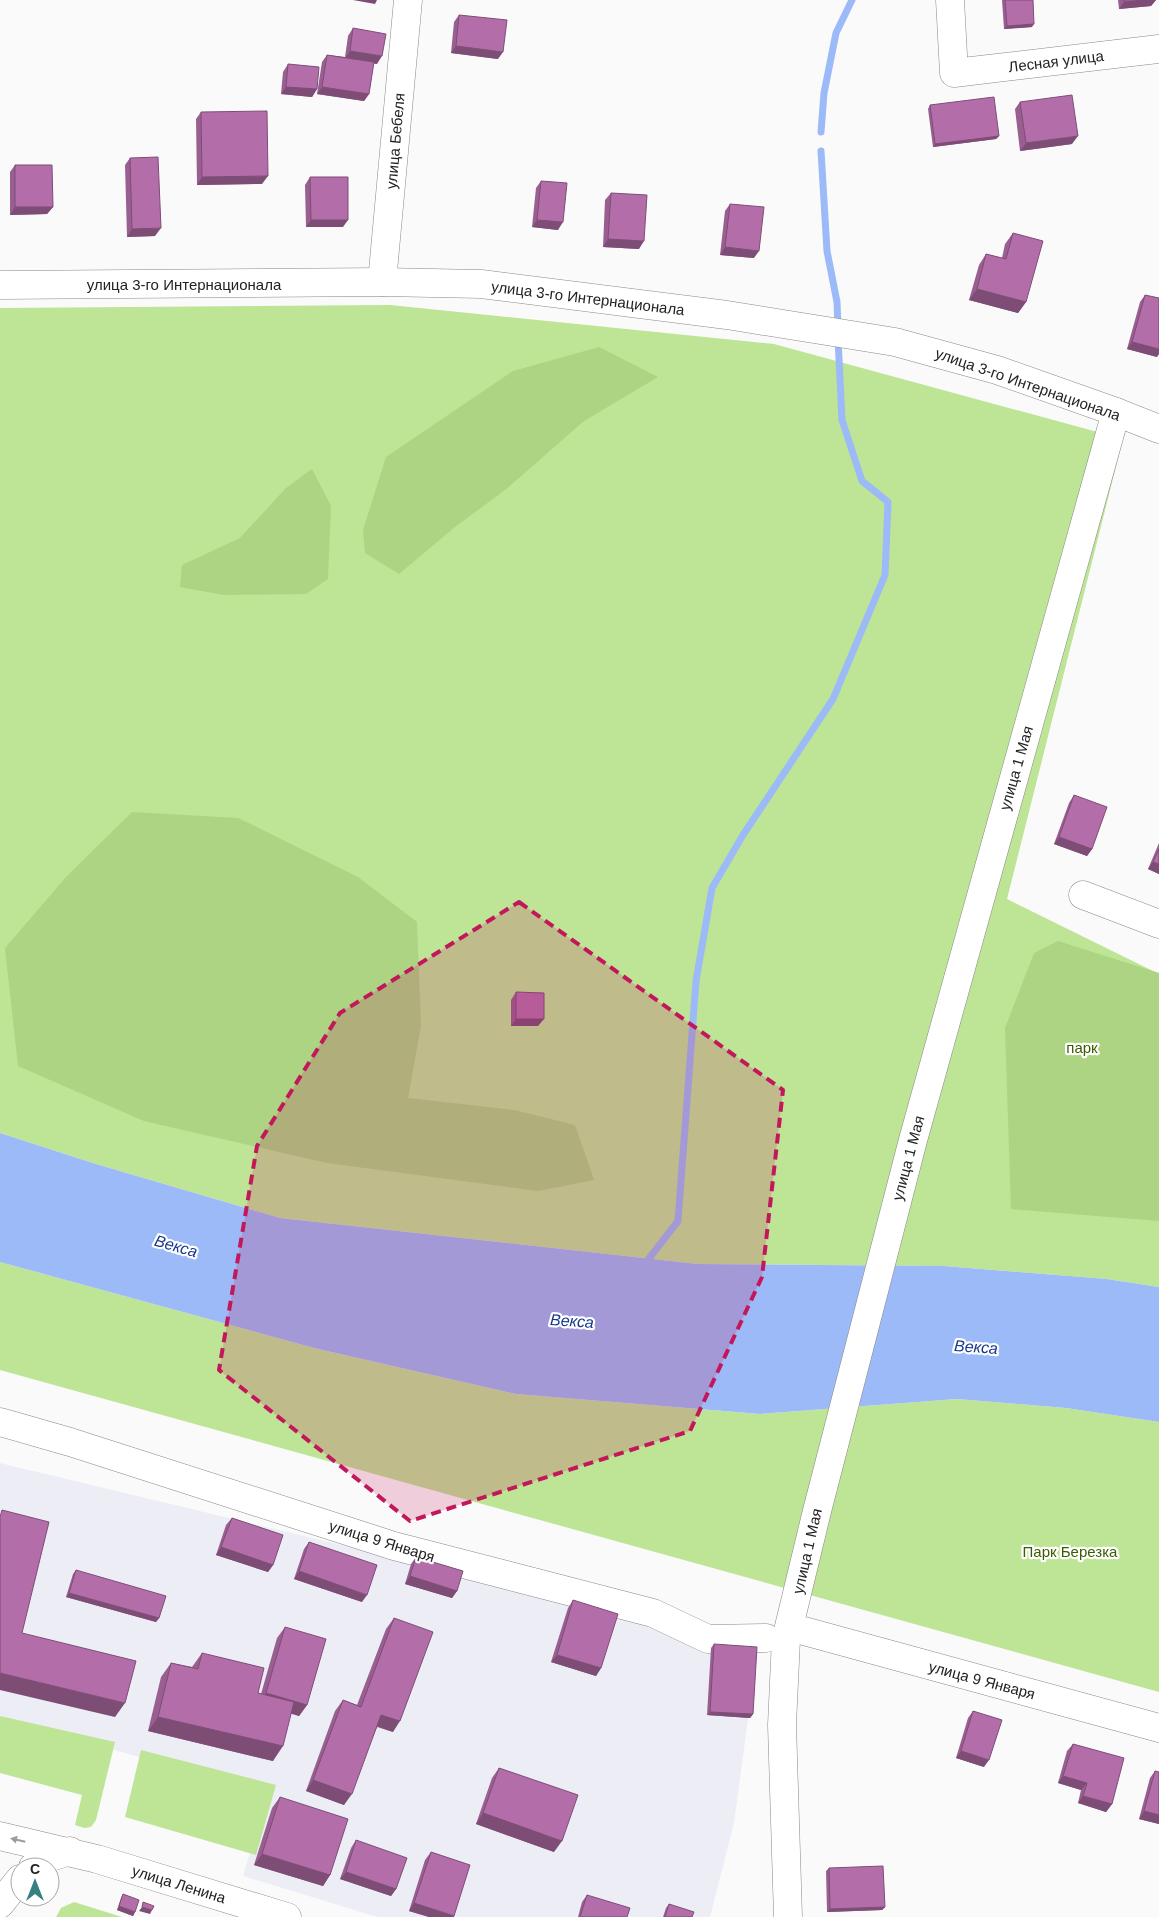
<svg xmlns="http://www.w3.org/2000/svg" width="1159" height="1917" font-family="Helvetica,sans-serif">
<rect width="100%" height="100%" fill="#fafafb"/>
<!-- built -->
<path fill="#ededf6" d="M0,1463L758,1645L734,1823L710,1917H377L243,1876L267,1795L0,1716Z"/>
<!-- green -->
<path fill="#bee496" d="M390,305L774,344L1123,439L1007,899L1159,974V1287L1107,1279L944,1266L698,1264L280,1218L96,1164L0,1133V308Z
M0,1262L314,1348L516,1394L760,1414L957,1399L1066,1408L1159,1422V1692L0,1370Z
M0,1716L115,1742L96,1820L91,1827L84,1828L75,1825L82,1795L0,1773Z
M141,1750L276,1785L256,1855L125,1817Z
M74,1902L122,1917H56L61,1908Z"/>
<!-- forest -->
<path fill="#acd482" d="M599,347L658,377L584,421L505,490L455,527L399,574L365,553L363,530L386,457L513,371Z
M312,469L331,506L328,579L306,594L224,595L180,587L182,565L240,538L286,488Z
M132,812L238,818L358,877L417,922L421,1026L408,1098L514,1110L575,1125L594,1180L538,1191L327,1163L144,1121L18,1066L5,948L66,877Z
M1058,941L1159,973V1221L1011,1209L1005,1028L1034,953Z"/>
<!-- water -->
<path fill="#9cbaf7" d="M0,1133L96,1164L280,1218L698,1264L944,1266L1107,1279L1159,1287V1422L1066,1408L957,1399L760,1414L516,1394L314,1348L0,1262Z"/>
<g fill="none" stroke-linecap="round" stroke-linejoin="round">
<!-- stream -->
<path stroke="#9cbaf7" stroke-width="7" d="M821,132L824,93L836,33L852,0
M821,151L827,251L837,302L838,327
M644,1265L678,1221L696,981L712,888L743,835L833,699L885,575L888,502L862,481L842,420L838,338"/>
<!-- minor casing -->
<g stroke="#88888a" stroke-width="29">
<path id="minor" d="M950,0L954,73L1159,49
M382,282L408,0
M1083,895L1159,924
M0,1422L70,1442L394,1546L653,1613L708,1639L766,1638
M804,1631L1159,1728
M0,1836L97,1859L287,1917
M33,1867L44,1859L70,1851
M0,1904L20,1879"/>
</g>
<!-- tertiary casing -->
<g stroke="#88888a" stroke-width="29">
<path id="tertiary" d="M0,285L382,282L481,284L727,315L895,342L997,370L1116,412"/>
</g>
<!-- secondary casing -->
<g stroke="#88888a" stroke-width="29">
<path id="secondary" d="M788,1917L782,1725L786,1639L817,1511L913,1140L1116,412L1159,429"/>
</g>
<!-- minor -->
<use href="#minor" stroke="#fff" stroke-width="28"/>
<!-- tertiary -->
<use href="#tertiary" stroke="#fff" stroke-width="28"/>
<!-- secondary -->
<use href="#secondary" stroke="#fff" stroke-width="28"/>
</g>
<!-- wall -->
<path fill="#9a5f91" d="M1002,0H1033L1032,27L1004,29Z
M1118,0H1156L1151,6L1119,9Z
M459,15L498,59L451,53L454,22Z
M353,28L377,64L373,63L369,94L364,101L317,94L322,62L327,55L345,57L348,36Z
M288,64L317,89L312,97L281,94L283,72Z
M1020,102L1072,144L1020,151L1015,109Z
M930,105L999,136L996,139L933,147L928,109Z
M201,112L262,184L197,185L196,119Z
M130,158L155,236L127,237L125,165Z
M15,165L53,207L47,214L10,215V172Z
M310,177L343,227H306L305,185Z
M541,181L558,230L532,227L536,188Z
M611,193L639,249L603,247L605,200Z
M730,204L754,258L720,255L725,211Z
M1013,233L1026,302L1018,313L969,300L979,265L986,254L1002,258L1005,244Z
M1145,295L1157,357L1127,349L1140,302Z
M1074,795L1092,849L1087,856L1054,844L1069,803Z
M1159,843V874L1148,869Z
M516,992L538,1026H511V1000Z
M232,1518L273,1565L268,1572L216,1555L226,1525Z
M309,1542L362,1602L294,1579L304,1549Z
M416,1557L457,1591L452,1598L405,1584L411,1564Z
M76,1570L159,1618L156,1622L66,1597L73,1574Z
M573,1600L601,1668L596,1676L551,1662L568,1608Z
M394,1618L393,1732L377,1727L344,1805L306,1791L335,1711L343,1700L357,1705L386,1629Z
M285,1627L307,1705L299,1716L291,1713L273,1761L148,1731L161,1677L171,1663L192,1667L202,1653L258,1693L261,1694L277,1638Z
M714,1644L753,1714L750,1718L707,1715L711,1648Z
M973,1711L984,1767L956,1758L968,1718Z
M1073,1744L1112,1804L1106,1812L1078,1803L1081,1790L1058,1783L1067,1751Z
M499,1768L554,1852L476,1824L492,1778Z
M1155,1771L1159,1772V1824L1139,1819L1150,1778Z
M280,1797L330,1875L323,1886L254,1865L272,1808Z
M356,1840L396,1889L391,1896L340,1879L351,1848Z
M431,1852L454,1917H429L409,1911L425,1860Z
M829,1868L885,1907L882,1910L827,1912L826,1871Z
M123,1894L135,1912L133,1916L117,1910L121,1898Z
M587,1895L627,1917H578L582,1902Z
M669,1904L692,1917H663L666,1908Z"/>
<!-- shaded-wall -->
<path fill="#7d4d76" d="M353,0H377L375,4Z
M1145,0H1156L1151,6L1119,9L1124,2Z
M1034,24L1032,27L1004,29L1007,26Z
M456,46L503,52L498,59L451,53Z
M350,51L382,56L377,64L345,59Z
M286,87L317,89L312,97L281,94Z
M322,87L369,94L364,101L317,94Z
M999,136L996,139L933,147L935,144Z
M1078,136L1072,144L1020,151L1026,143Z
M268,176L262,184L197,185L202,177Z
M15,207H53L47,214L10,215Z
M311,220H348L343,227H306Z
M537,220L563,222L558,230L532,227Z
M161,228L155,236L127,237L132,229Z
M608,239L644,241L639,249L603,247Z
M725,247L759,251L754,258L720,255Z
M977,289L1026,302L1018,313L969,300Z
M1132,342L1159,349V354L1157,357L1127,349Z
M1059,837L1092,849L1087,856L1054,844Z
M1153,862L1159,864V874L1148,869Z
M516,1019H544L538,1026H511Z
M221,1547L273,1565L268,1572L216,1555Z
M299,1571L367,1595L362,1602L294,1579Z
M410,1576L457,1591L452,1598L405,1584Z
M69,1593L159,1618L156,1622L66,1597Z
M557,1655L601,1668L596,1676L551,1662Z
M0,1673L125,1703L115,1717L0,1690Z
M266,1693L307,1705L299,1716L258,1704Z
M710,1712L753,1714L750,1718L707,1715Z
M381,1715L400,1721L393,1732L374,1725Z
M158,1717L283,1746L273,1761L148,1731Z
M961,1751L989,1760L984,1767L956,1758Z
M1063,1776L1087,1783L1081,1790L1058,1783Z
M313,1780L352,1794L344,1805L306,1791Z
M1083,1796L1112,1804L1106,1812L1078,1803Z
M1144,1811L1159,1815V1824L1139,1819Z
M483,1813L562,1841L554,1852L476,1824Z
M262,1854L330,1875L323,1886L254,1865Z
M346,1872L396,1889L391,1896L340,1879Z
M414,1903L454,1916V1917H429L409,1911Z
M119,1906L135,1912L133,1916L117,1910Z
M142,1907L152,1910L150,1914L139,1911Z
M885,1907L882,1910L827,1912L830,1909Z"/>
<!-- building -->
<path fill="#b36ea9" stroke="#7d4d76" d="M1005,0H1033L1034,24L1007,26Z
M1124,0H1145L1124,2Z
M459,15L507,20L503,52L456,46Z
M353,28L386,34L382,56L350,51Z
M327,55L374,62L369,94L322,87Z
M288,64L319,67L317,89L286,87Z
M1072,95L1078,136L1026,143L1020,102Z
M994,97L999,136L935,144L930,105Z
M267,111L268,176L202,177L201,112Z
M158,157L161,228L132,229L130,158Z
M15,165H52L53,207H15Z
M310,177H348V220H311Z
M541,181L567,183L563,222L537,220Z
M611,193L647,195L644,241L608,239Z
M730,204L764,207L759,251L725,247Z
M1013,233L1043,241L1026,302L977,289L986,254L1006,259Z
M1145,295L1159,298V349L1132,342Z
M1074,795L1107,807L1092,849L1059,837Z
M1159,849V864L1153,862Z
M516,992L544,993V1019H516Z
M2,1510L49,1522L22,1633L136,1661L125,1703L0,1673V1517Z
M232,1518L283,1535L273,1565L221,1547Z
M309,1542L377,1565L367,1595L299,1571Z
M416,1557L463,1571L457,1591L410,1576Z
M76,1570L166,1596L159,1618L69,1593Z
M573,1600L618,1614L601,1668L557,1655Z
M394,1618L433,1632L400,1721L381,1715L352,1794L313,1780L343,1700L361,1707Z
M285,1627L326,1639L307,1705L266,1693Z
M714,1644L757,1647L753,1714L710,1712Z
M202,1653L264,1668L258,1693L294,1702L283,1746L158,1717L171,1663L198,1669Z
M973,1711L1002,1720L989,1760L961,1751Z
M1073,1744L1124,1758L1112,1804L1083,1796L1087,1783L1063,1776Z
M499,1768L578,1795L562,1841L483,1813Z
M1155,1771L1159,1772V1815L1144,1811Z
M280,1797L348,1819L330,1875L262,1854Z
M356,1840L407,1858L396,1889L346,1872Z
M431,1852L470,1865L454,1916L414,1903Z
M883,1866L885,1907L830,1909L829,1868Z
M123,1894L139,1900L135,1912L119,1906Z
M587,1895L630,1908L627,1917H580Z
M143,1902L154,1906L152,1910L142,1907Z
M669,1904L694,1912L692,1917H665Z"/>
<!-- one-way arrows -->
<defs><path id="oneway-solid" d="M-6-.8H1V-3.2L6.5 0L1 3.2V.8H-6Z" transform="scale(1.25)"/></defs>
<use fill="#9c9c9c" href="#oneway-solid" transform="translate(18 1840) rotate(-167)"/>
<!-- marked area -->
<path fill="#c2185b" fill-opacity="0.2" stroke="#c2185b" stroke-width="4" stroke-dasharray="10 6" stroke-linejoin="round" d="M519,902L783,1090L762,1277L690,1431L410,1521L219,1370L257,1146L340,1013Z"/>
<g text-anchor="middle" dominant-baseline="central" stroke-width="4.5" stroke-linejoin="round" paint-order="stroke">
<!-- street labels -->
<g font-size="15" fill="#222223" stroke="#fff">
<text transform="translate(1056 61) rotate(-7)">Лесная улица</text>
<text transform="translate(395 141) rotate(-85)">улица Бебеля</text>
<text x="184" y="284">улица 3-го Интернационала</text>
<text transform="translate(588 298) rotate(7)">улица 3-го Интернационала</text>
<text transform="translate(1028 384) rotate(19)">улица 3-го Интернационала</text>
<text transform="translate(1016 768) rotate(-74)">улица 1 Мая</text>
<text transform="translate(908 1158) rotate(-75)">улица 1 Мая</text>
<text transform="translate(382 1541) rotate(17)">улица 9 Января</text>
<text transform="translate(807 1551) rotate(-77)">улица 1 Мая</text>
<text transform="translate(982 1680) rotate(15)">улица 9 Января</text>
<text transform="translate(179 1884) rotate(17)">улица Ленина</text>
</g>
<!-- park labels -->
<g font-size="15" fill="#3b5c00" stroke="#fff">
<text x="1082" y="1047">парк</text>
<text x="1070" y="1551">Парк Березка</text>
</g>
<!-- water labels -->
<g font-size="16" font-style="italic" fill="#173a8f" stroke="#fff">
<text transform="translate(176 1246) rotate(16)">Векса</text>
<text transform="translate(572 1321) rotate(4)">Векса</text>
<text transform="translate(976 1347) rotate(4)">Векса</text>
</g>
</g>
<!-- north arrow -->
<g transform="translate(35 1882)"><circle r="24" fill="#ffffff" stroke="#a7a7a7"/>
<path d="M0-4L9 19L0 12L-9 19Z" fill="#378082"/>
<text y="-8" font-size="14" font-weight="bold" text-anchor="middle" fill="#222223">С</text>
</g>
</svg>
